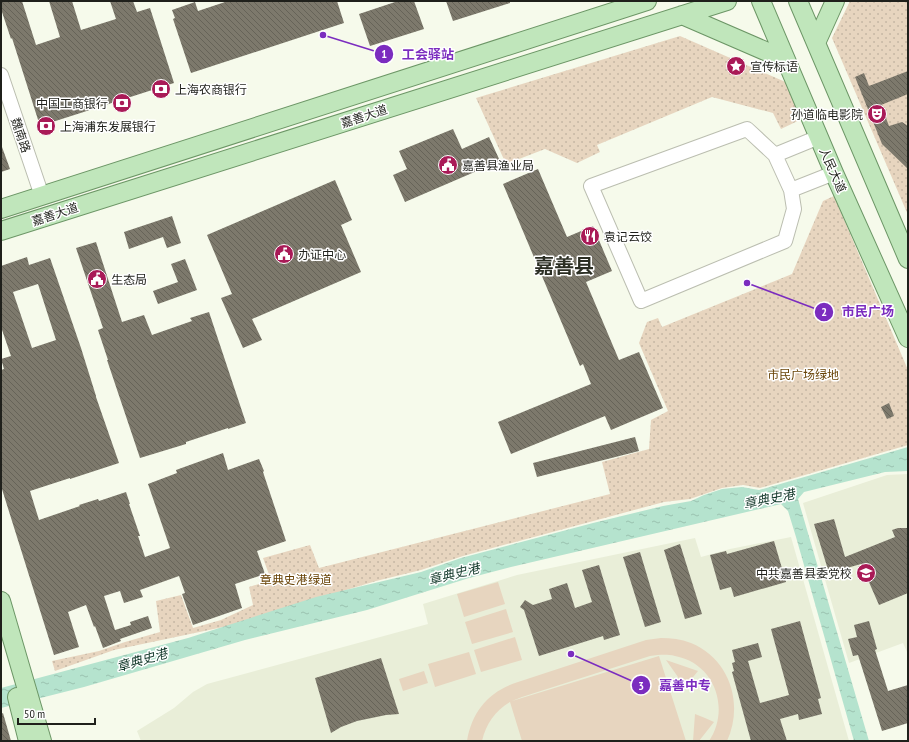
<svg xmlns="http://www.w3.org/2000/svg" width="909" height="742" font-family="'PT Sans Narrow','Noto Sans SC',sans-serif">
<defs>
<pattern id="grass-dots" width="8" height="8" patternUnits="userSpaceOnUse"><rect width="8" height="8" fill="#e7d5bf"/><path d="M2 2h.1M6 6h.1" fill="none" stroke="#c6b7a4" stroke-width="1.8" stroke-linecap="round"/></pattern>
<pattern id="water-ripples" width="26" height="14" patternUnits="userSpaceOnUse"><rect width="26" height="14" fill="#b5e3ce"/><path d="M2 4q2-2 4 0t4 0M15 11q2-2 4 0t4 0" fill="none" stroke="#9bc2b0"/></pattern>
<pattern id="building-back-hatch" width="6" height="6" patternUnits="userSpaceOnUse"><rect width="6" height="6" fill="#7d796c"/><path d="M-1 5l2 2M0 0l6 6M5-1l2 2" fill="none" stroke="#666358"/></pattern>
</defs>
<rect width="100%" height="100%" fill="#f6faeb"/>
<!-- built -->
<path fill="#e9eed8" d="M908,474V654L903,643L849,663L803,503L887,475Z
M791,537L849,741H141L137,731L174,708L193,692L207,684L428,624L423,604L517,575L695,538L701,557L730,549Z"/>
<!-- grass -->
<path fill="url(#grass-dots)" d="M850,1H908V215L832,38Z
M680,36L790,84L804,118L781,129L773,113L712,97L597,145L600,152L577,163L545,149L506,164L476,98Z
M834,196L908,370V445L760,488L743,485L722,488L690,499L664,502L463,556L421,570L376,581L228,626L114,650L55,671L52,661L99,651L125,642L160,632L156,601L181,595L193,628L221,620L253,605L249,587L271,580L263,558L310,545L319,568L610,494L602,462L649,449L651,420L668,411L639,343L647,322L658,318L662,327L792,274L823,201Z"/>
<!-- garden -->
<path fill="#e7d5bf" d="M498,582L505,604L464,617L457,594Z
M506,609L513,632L472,644L465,622Z
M515,637L522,660L481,672L474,650Z
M661,638C671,638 681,639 691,643C730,659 744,704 727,741H709C731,708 714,663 675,656C666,654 659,655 650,656L522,697L512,701L659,656L686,741H522L510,702C495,711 486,724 482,741H467C472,711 489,691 518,682L646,640Z
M469,652L476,674L435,687L428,664Z
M666,660L698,671L685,687Z
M424,671L428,683L403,691L399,679Z
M695,714L705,718L714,722L699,741H693Z"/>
<!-- water -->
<path fill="url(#water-ripples)" d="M908,447V471L885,472L804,492L798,499L869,741H854L796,537L788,511L781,504L511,567L469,578L367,610L245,640L84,687L1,708V688L188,638L316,597L421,572L461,558L593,523L663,506L691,501L704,495L722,489L742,487L759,490Z"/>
<!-- building -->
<path fill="url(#building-back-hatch)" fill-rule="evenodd" d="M1,1H22L36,45L60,37L49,1H72L81,30L116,19L110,1H133L137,12L150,8L174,83L40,126L12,38L11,39L1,9Z
M228,1H337L344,23L191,73L173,19L175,18L172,10L195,2L198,11Z
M398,1H414L424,29L370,46L359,14Z
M446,1H510V3L453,21Z
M908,71V94L881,105L889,126L902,122L908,126V169L882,144L855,77L864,73L869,86Z
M453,129L462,149L489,137L500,161L405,202L393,175L407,169L399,151Z
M1,147H2L10,169L1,172Z
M538,169L567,237L593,226L612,271L586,282L619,360L639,352L663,408L611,430L605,416L511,454L498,422L591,384L583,364L580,366L503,184Z
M335,180L352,220L341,225L361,272L252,319L262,340L243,348L221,298L232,294L207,235Z
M172,216L181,243L167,248L163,237L129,249L124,232Z
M96,242L122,322L144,315L152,335L192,321L190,318L209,312L246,423L228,429V428L186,442V444L140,458L107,360H108L98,330L103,328L76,248Z
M27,257L29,265L50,258L81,348L96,396V397L119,463L70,479V478L30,491L39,520L80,506L79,505L98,499L99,501L126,492L130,504H129L140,536H138L145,557L170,548L148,484L177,473L176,470L223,453L228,470L259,459L264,471L263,472L286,541L257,551L265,574L235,584L242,608L193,625L182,594L185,593L179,576L140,590L143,597L124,603L120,591L104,596L115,630L131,625L130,622L148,616L152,628L120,639L121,641L103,648L95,626L94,627L86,605L68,612L79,647L54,655L1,486V370L4,369L1,359L11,356L1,327V266ZM38,284L56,340L32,348L13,292Z
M185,259L197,290L158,304L153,291L178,282L171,264Z
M889,403L894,416L887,419L881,407Z
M635,437L639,451L537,477L533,463Z
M834,519L845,557L895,537L892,530L898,528H908V593L879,605L861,564L829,573L814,524Z
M774,541L786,582L734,597L731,587L720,590L710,555L726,551L727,554Z
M680,544L702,614L685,619L664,550Z
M640,552L661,622L645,627L623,557Z
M599,565L620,635L604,640L603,636L539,656L524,610L520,607L525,600L533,605L552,599L549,589L567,583L575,608L592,602L582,570Z
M800,621L821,698L818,699L822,714L799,720L798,714L780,719L787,741H751L732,672L734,671L732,663L735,662L732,650L758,643L762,657L748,661L760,703L789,695L771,629Z
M869,621L877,649L875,650L888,691L908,685V723L882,731L858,655L853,656L848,639L857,637L854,625Z
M381,658L399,714L386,715L357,721L341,727L331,733L315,678Z
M3,713L11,741H1V714Z"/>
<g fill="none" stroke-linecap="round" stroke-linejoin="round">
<!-- minor casing -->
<g stroke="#bbbeb0" stroke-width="16">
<path id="minor" d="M1,75L42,196
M819,137L775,155L747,129L591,186L641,301L785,241L794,209L791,190L834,173
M775,155L791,190"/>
</g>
<!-- major casing -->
<g stroke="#6c9666" stroke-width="20">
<path id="major" d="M761,1L834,173L908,338
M798,1L908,259
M682,15L786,60
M816,43L835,1
M1,209L647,1
M1,231L727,1
M1,601L42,741
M17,697L28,741"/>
</g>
<!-- minor -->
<use href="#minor" stroke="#fff" stroke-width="14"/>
<!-- major -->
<use href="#major" stroke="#c0e6bb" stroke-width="18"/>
</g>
<!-- icons -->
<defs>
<g id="sight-disc" transform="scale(1)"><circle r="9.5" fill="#a91a57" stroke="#fff"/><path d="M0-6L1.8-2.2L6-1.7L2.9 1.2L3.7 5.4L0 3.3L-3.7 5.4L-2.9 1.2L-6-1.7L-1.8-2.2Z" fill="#fff"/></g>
<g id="bank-disc" transform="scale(1)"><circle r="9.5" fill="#a91a57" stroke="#fff"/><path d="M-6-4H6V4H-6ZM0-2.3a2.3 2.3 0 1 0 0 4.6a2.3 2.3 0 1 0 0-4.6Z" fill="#fff"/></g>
<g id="theatre-disc" transform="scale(1)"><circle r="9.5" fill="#a91a57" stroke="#fff"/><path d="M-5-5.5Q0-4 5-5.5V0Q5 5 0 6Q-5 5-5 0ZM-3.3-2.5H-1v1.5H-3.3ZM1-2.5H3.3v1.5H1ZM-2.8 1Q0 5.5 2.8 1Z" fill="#fff"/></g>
<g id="civic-disc" transform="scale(1)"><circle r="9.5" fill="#a91a57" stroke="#fff"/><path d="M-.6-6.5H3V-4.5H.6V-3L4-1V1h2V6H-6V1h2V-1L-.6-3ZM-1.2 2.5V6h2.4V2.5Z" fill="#fff"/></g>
<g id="restaurant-disc" transform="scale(1)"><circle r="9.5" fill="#a91a57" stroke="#fff"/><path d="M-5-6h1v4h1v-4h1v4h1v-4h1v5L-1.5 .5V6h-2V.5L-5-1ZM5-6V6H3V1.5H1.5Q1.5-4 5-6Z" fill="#fff"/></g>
<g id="school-disc" transform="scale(1)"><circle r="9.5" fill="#a91a57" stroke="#fff"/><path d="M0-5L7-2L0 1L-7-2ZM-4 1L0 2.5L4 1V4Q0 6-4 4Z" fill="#fff"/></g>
</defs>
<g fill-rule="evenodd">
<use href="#sight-disc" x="736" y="66"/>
<use href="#bank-disc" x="161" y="89"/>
<use href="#bank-disc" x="122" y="103"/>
<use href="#theatre-disc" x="877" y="114"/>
<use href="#bank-disc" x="46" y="126"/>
<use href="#civic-disc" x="448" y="165"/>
<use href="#restaurant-disc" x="590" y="236"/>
<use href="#civic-disc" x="284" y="254"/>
<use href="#civic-disc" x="97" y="279"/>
<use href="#school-disc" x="866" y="573"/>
</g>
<g text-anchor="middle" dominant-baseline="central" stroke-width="3" stroke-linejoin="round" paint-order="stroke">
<!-- poi labels -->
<g font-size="12" fill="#1f201b" stroke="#fff" text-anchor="start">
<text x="750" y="66">宣传标语</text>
<text x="175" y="89">上海农商银行</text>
<text x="108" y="103" text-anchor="end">中国工商银行</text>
<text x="863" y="114" text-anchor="end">孙道临电影院</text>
<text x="60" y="126">上海浦东发展银行</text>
<text x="462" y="165">嘉善县渔业局</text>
<text x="604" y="236">袁记云饺</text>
<text x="298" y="254">办证中心</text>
<text x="111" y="279">生态局</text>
<text x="852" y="573" text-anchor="end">中共嘉善县委党校</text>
</g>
<!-- street labels -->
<g font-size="12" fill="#1f201b" stroke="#fff">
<text transform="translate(364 116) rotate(-18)">嘉善大道</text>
<text transform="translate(21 135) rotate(71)">魏南路</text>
<text transform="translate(833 170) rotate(66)">人民大道</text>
<text transform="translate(55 214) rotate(-18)">嘉善大道</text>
</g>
<!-- park labels -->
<g font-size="12" fill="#684306" stroke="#fff">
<text x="803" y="374">市民广场绿地</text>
<text x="296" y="579">章典史港绿道</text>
</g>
<!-- water labels -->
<g font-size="13" font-style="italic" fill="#13392b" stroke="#fff">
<text transform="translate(769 499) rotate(-12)">章典史港</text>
<text transform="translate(454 574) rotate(-14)">章典史港</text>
<text transform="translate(142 660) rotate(-16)">章典史港</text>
</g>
<!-- town labels -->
<g font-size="20" font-weight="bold" fill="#2b2e23" stroke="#fff">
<text x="564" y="266">嘉善县</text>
</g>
</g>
<!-- callouts -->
<path fill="none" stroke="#7b2cbf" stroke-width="1.5" d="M323 35L384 54M747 283L824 312M571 654L641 685"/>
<g fill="#7b2cbf" stroke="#fff" stroke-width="1.5">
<circle cx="323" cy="35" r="4"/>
<circle cx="747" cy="283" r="4"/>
<circle cx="571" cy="654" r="4"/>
<circle cx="384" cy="54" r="10"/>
<circle cx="824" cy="312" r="10"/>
<circle cx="641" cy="685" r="10"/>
</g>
<g font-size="12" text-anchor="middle" font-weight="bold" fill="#fff">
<text x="384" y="58">1</text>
<text x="824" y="316">2</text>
<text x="641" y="690">3</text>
</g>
<g font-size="13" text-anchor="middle" font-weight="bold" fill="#7b2cbf" stroke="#fff" stroke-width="3" stroke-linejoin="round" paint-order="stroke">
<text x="428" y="59">工会驿站</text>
<text x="868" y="316">市民广场</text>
<text x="685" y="690">嘉善中专</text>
</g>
<!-- border -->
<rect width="909" height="742" fill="none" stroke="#1f201b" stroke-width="4"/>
<!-- scale -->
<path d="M18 718v6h77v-6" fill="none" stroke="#1f201b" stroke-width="2"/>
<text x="24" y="718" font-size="12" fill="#1f201b" stroke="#ffffff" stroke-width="3" paint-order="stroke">50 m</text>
</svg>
